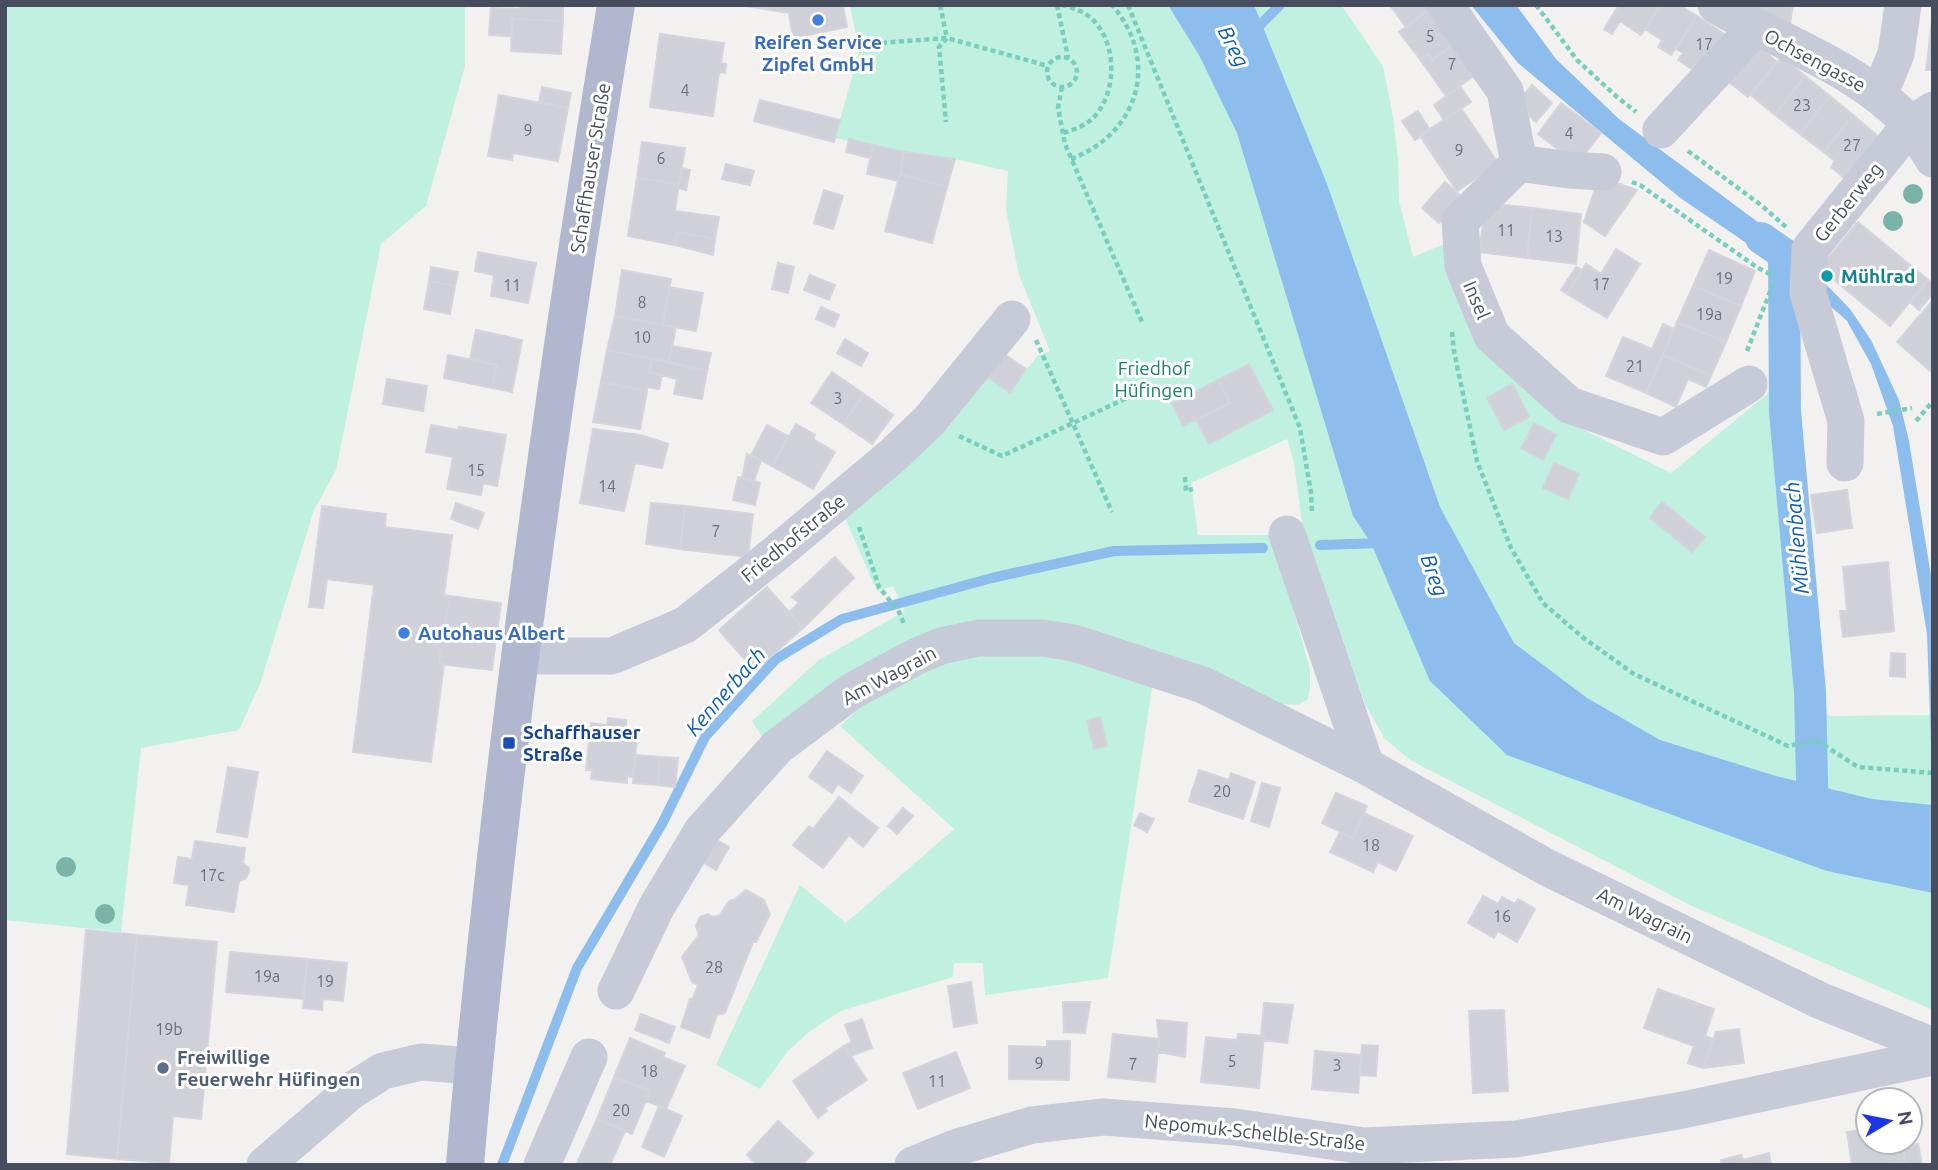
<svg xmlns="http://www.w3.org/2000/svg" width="1938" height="1170" font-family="Ubuntu,sans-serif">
<rect width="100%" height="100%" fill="#f3f1f0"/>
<!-- green -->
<path fill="#bff0e0" d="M5,5H465V66L426,206L381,244L336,470L314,510L260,684L239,730L141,748L121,932L5,920Z
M850,5H1341L1383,66L1393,117L1398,160L1399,201L1413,257L1444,244L1576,426L1671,473L1772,390H1795L1815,664L1820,699L1829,716L1933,715V1010L1692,906L1410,760L1385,739L1366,706L1314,574L1302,523L1294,463L1287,439L1191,483L1198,535H1277L1281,564L1310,670V688L1308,699L1298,705L1277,704L980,625L766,743L752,721L819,660L905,611L893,586L877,591L844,516L883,486L944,432L988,377L1010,392L1037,356L1050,351L1019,275L1006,210L1008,171L955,159L904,152L835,138L859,51Z
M1030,650L1153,682L1108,978L985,995L983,963H954L953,977L841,1011L809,1032L788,1051L760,1089L716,1065L800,885L846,923L954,829L840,726L871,698L910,678L962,656Z"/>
<!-- water -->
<path fill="#8cbded" d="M1168,5H1254L1327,184L1440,507L1514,643L1587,698L1660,740L1776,776L1872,799L1933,805V893L1827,871L1507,755L1430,681L1371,543L1353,516L1237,133L1199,55Z
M1471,5H1516L1556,59L1619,119L1786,243L1850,309L1871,340L1899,400L1909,441L1933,588V798L1927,634L1893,426L1871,364L1847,321L1819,296L1777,264L1679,197L1518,63Z"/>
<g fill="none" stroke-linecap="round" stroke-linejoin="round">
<!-- stream -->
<path stroke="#8cbded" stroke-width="10" d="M1253,32L1280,5
M1320,545L1382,543
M502,1165L577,968L662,824L705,737L776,659L842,619L992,578L1114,551L1263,548"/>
<!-- canal -->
<path stroke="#8cbded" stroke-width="32" d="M1761,238L1784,254L1785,411L1810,692L1813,822"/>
</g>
<!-- building -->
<path fill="#d0d1d8" stroke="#d4d4dc" stroke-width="2" d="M521,5H563V21L512,19V36L489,35L491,8L520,9Z
M740,5H843L847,27L793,38L789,13Z
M1390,5H1435L1406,27Z
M1435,5L1461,39L1432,60L1428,54L1420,59L1399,32Z
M1619,5H1661L1641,35L1620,21L1612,34L1604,29Z
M1661,5H1679L1697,16L1671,55L1658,47L1662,40L1645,29Z
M1749,5H1793L1790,24Z
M1933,12V70H1926Z
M1697,16L1732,39L1709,74L1694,65L1692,69L1678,60L1683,53L1676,49Z
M512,19L563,21L561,54L511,51Z
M660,34L724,43L721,63L726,64L725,73L719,72L713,116L650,107Z
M1461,39L1483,69L1446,96L1420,59L1428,54L1432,60Z
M1753,41L1777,62L1748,97L1723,77Z
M1782,57L1805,76L1775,115L1751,95Z
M1805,76L1830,96L1800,134L1775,115Z
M1532,85L1552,103L1536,122L1516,104Z
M1460,86L1471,102L1444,120L1434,105Z
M542,87L571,93L568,108L539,102Z
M499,95L568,108L558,161L513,153L512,160L488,156Z
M1830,96L1853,115L1824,152L1800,134Z
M760,100L840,120L834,142L754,121Z
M1561,103L1601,133L1577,164L1538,134Z
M1461,108L1498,163L1457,191L1420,136Z
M1418,111L1430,130L1415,140L1402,121Z
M1853,115L1880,138L1847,180L1831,167L1835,161L1824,152Z
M849,139L873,145L871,158L846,152Z
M642,142L685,148L679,184L637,178Z
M873,145L904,152L899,181L867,174Z
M904,152L955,159L947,187L900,174Z
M726,164L754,171L750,185L722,179Z
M682,168L690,170L686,190L678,188Z
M900,174L947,187L932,243L885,231Z
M1599,177L1637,190L1605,236L1584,222Z
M637,178L679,184L675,211L719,217L715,239L677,232L675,245L628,236Z
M1445,182L1462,197L1439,223L1422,208Z
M824,190L843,196L833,229L814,223Z
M1486,203L1532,208L1527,258L1479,252Z
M1532,208L1581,214L1576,264L1527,258Z
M1858,222L1928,280L1890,326L1820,268Z
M677,232L715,239L713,255L675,245Z
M1616,249L1640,264L1607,318L1567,294L1586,264L1601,274Z
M1709,250L1755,271L1741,306L1693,286Z
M478,252L536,263L528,303L491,296L494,275L475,271Z
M778,263L794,267L788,293L772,289Z
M431,267L458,272L455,286L429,281Z
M1576,267L1582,270L1567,294L1561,290Z
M622,270L671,279L663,325L615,316Z
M810,275L835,285L829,300L804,290Z
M1928,280L1933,284V293L1919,310L1910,302Z
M429,281L455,286L450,314L424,309Z
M1693,286L1741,306L1726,342L1677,322Z
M669,287L703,293L696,331L663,325Z
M1933,300V368L1930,371L1897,342Z
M821,307L839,315L834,327L816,319Z
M615,316L676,327L669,362L607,350Z
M1677,322L1726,342L1711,376L1663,355Z
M1663,324L1674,329L1646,393L1606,376L1623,337L1652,349Z
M476,330L522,340L512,392L492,388L497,365L470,359Z
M845,339L868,353L861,366L837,353Z
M672,346L711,353L707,371L669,362Z
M607,350L652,359L649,372L662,375L659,389L647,387V391L601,382Z
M1004,354L1026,369L1010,393L988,377Z
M448,355L497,365L492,388L444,378Z
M1663,355L1711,376L1706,387L1688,379L1676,407L1646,393Z
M652,359L707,371L702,399L674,394L677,379L649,372Z
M1249,364L1273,410L1209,444L1196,420L1230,403L1218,380Z
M832,372L864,394L843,424L811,403Z
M387,379L427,386L423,411L383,404Z
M1218,380L1230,403L1183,426L1172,404Z
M601,382L647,391L640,429L593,422Z
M1512,384L1529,417L1504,430L1487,398Z
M864,394L893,415L872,444L843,424Z
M1534,423L1556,435L1543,460L1521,448Z
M796,424L815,435L813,439L835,452L813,489L772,466Z
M431,425L458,430L459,427L506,435L497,486L483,483L481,495L447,489L453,457L426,452Z
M767,425L788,436L772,466L751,455Z
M593,429L641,435L668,444L662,468L635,463L624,511L580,503Z
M747,454L761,460L754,481L742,478Z
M1554,463L1579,474L1568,499L1543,488Z
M738,477L760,483L755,505L733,500Z
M1847,490L1852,528L1817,533L1811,495Z
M1662,502L1705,537L1692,552L1650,518Z
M456,503L484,513L478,529L451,519Z
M651,503L685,506L680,549L646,544Z
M322,506L386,514L385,527L452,535L444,595L450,596L444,631L436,635L435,646L441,650L439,664H444L431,762L353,752L374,585L327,579L323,608L309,607Z
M685,506L753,514L748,557L680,549Z
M835,557L854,578L803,628L789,612L799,603L792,597Z
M1888,562L1894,631L1843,637L1840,611H1847L1843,567Z
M767,587L803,628L755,671L719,630Z
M450,596L501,603L492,670L439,664L441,650L435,646L436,635L444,631Z
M1891,653L1905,654V677L1890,676Z
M1100,717L1107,746L1094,749L1087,721Z
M608,718L626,720V728L638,729L633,777L627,776V783L591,779L592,770H586L591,723L607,725Z
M827,751L863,776L851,793L838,784L832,793L809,777Z
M635,755L660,757L658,785L633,783Z
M660,757L678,758L675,787L658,785Z
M228,767L258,772L247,837L217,832Z
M1199,770L1229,780L1231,773L1255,782L1243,819L1189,801Z
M1262,783L1280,788L1269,827L1251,821Z
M1336,793L1367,806L1353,838L1322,823Z
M839,797L878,828L863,847L849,835L823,868L793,845L809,826L813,829Z
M903,808L913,816L897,834L888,826Z
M1140,813L1154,819L1147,832L1134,825Z
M1364,813L1413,836L1396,871L1378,862L1373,872L1330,852L1340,832L1353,838Z
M714,839L729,847L716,870L701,861Z
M195,841L245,848L243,863L249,868V873L245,879L239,881L234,912L186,905L189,885L174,883L178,857L192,859Z
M746,890L764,900L770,914L756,942H753L725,1013L717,1015L709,1038L681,1027L690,999L692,1000L698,985L692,982L682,957L699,935L696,926L700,917L708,914L713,917L720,915L729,901L735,899Z
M1483,896L1498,904L1502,897L1515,904L1518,899L1535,909L1517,942L1498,931L1494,938L1468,923Z
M86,930L137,935L117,1159L67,1154Z
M137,935L217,942L201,1119L173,1116L169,1163L117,1159Z
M230,952L307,959L303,999L226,992Z
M307,959L347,963L343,1001L323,999L322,1010L303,1008Z
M971,982L977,1023L954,1027L948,986Z
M1658,989L1714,1009L1705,1036L1713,1039L1703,1068L1688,1063L1694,1046L1644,1028Z
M1063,1002H1090L1085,1033L1064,1032Z
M1264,1003L1293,1005L1287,1043L1263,1040L1264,1036H1261Z
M1504,1010L1508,1091L1473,1093L1469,1011Z
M641,1014L675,1027L669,1043L635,1030Z
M862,1019L872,1048L851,1056L844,1046L852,1042L845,1025Z
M1157,1020L1187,1023L1185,1057L1158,1052L1159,1039Z
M1739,1029L1744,1063L1703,1068L1716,1032Z
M1113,1034L1159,1039L1155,1082L1108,1077Z
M1238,1034L1264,1036L1259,1088L1201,1082L1206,1037L1237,1040Z
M630,1038L665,1053L663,1057L685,1066L666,1109L646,1101L650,1091L614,1077Z
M1047,1041H1070L1069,1080L1009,1079V1046L1047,1047Z
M1362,1045L1378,1046L1376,1076L1360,1075Z
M844,1046L867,1080L825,1108L827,1111L818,1118L793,1081Z
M1315,1051L1361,1055L1358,1093L1312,1089Z
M956,1052L970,1088L918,1109L903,1073Z
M614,1077L650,1091L632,1134L597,1119Z
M659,1106L682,1116L664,1157L642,1147Z
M597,1119L625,1131L610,1165H576Z
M778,1121L813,1153L802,1165H757L747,1155Z
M1868,1129V1142H1902L1905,1161L1884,1165H1852L1847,1132Z
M1918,1144L1922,1165H1884L1905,1161L1903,1147Z
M1769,1153L1771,1165H1722L1721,1160L1741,1155L1743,1160Z"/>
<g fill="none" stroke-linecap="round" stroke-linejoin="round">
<!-- path -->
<path stroke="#77cebd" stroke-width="4.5" stroke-dasharray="5 3.5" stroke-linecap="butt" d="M940,5L947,38L939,47L946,122
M1057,5L1068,57
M1062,5C1070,7 1080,10 1087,15C1118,37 1119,93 1092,119C1084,126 1073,130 1063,133
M1128,5L1300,428L1311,493L1312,513
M1536,5L1577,60L1617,97L1636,112
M865,44L947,38L1048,66
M1047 72a15 15 0 1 1 30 0a15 15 0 1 1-30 0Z
M1062,87L1058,108L1065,144L1142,322
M1688,151L1761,205L1786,227
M1071,159C1138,134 1161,61 1112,5
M1632,182L1640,185L1758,268L1776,277
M1452,332L1454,351L1477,461L1511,548L1543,603L1581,636L1634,674L1788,746L1816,740L1858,767L1933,773
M1036,340L1112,512
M1747,351L1773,284
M1877,414L1912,408
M1916,421L1933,401
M959,436L1002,456L1142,391
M1185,477L1186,491L1193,489
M859,527L879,587L899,612L905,626"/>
<!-- minor -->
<path stroke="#c7cbd8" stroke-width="37" d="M1445,5L1505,91L1519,163
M1716,5C1780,43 1857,67 1909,123C1919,133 1925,147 1933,159
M1879,95L1896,54L1903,5
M1661,130L1755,28
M1519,163L1460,221L1463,266L1492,336L1569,405L1663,437L1749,384
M1519,163L1569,170L1603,172
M1845,463L1846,421L1808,293L1810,249L1911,124L1933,110
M1287,534L1366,766
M520,656H612L685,625L774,555L892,456L929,421L1012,319
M616,991L657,906L702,831L777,747L852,691L917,656L941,646L978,638H1042L1074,643L1203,685L1366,766L1546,867L1819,1000L1933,1046
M265,1165L351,1091L383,1071L421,1062L473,1066
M542,1165L589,1057
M913,1165L955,1148L1032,1125L1103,1117L1235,1127L1364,1146L1516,1139L1683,1110L1933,1057"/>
<!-- major -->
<path stroke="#b0b7cf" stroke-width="38" d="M465,1165C475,1042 489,919 503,796C534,532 573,268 616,5"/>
</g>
<!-- trees -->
<g fill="#7ab3a7">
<circle cx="1913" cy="194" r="10"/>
<circle cx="1893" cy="221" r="10"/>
<circle cx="66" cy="867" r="10"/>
<circle cx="105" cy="914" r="10"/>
</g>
<!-- markers -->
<g fill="#3f7fe0" stroke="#fff" stroke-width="2.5">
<circle cx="818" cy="20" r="7"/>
<circle cx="404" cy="633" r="7"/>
</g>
<circle fill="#0f9aa8" stroke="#fff" stroke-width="2.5" cx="1827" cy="276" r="7"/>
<rect fill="#1a4fb4" stroke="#fff" stroke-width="2.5" x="502" y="736" width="14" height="14" rx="3.5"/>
<circle fill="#5c6f8a" stroke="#fff" stroke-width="2.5" cx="163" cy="1068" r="7"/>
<g text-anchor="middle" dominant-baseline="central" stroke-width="6" stroke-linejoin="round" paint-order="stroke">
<!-- number labels -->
<g font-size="16" fill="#6a6e7c">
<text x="1430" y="36">5</text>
<text x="1704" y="44">17</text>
<text x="1452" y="64">7</text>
<text x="685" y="90">4</text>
<text x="1802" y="105">23</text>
<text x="528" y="130">9</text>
<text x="1569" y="133">4</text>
<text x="1852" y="145">27</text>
<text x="1459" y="150">9</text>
<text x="661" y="158">6</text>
<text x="1506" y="230">11</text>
<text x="1554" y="236">13</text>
<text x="1724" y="278">19</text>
<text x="1601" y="284">17</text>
<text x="512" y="285">11</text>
<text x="642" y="302">8</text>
<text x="1709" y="314">19a</text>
<text x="642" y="337">10</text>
<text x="1635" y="366">21</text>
<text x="838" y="398">3</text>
<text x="476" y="470">15</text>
<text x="607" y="486">14</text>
<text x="716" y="531">7</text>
<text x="1222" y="791">20</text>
<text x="1371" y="845">18</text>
<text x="212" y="875">17c</text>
<text x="1502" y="916">16</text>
<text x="714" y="967">28</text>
<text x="267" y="976">19a</text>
<text x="325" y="981">19</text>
<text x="169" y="1029">19b</text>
<text x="1232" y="1061">5</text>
<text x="1039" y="1063">9</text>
<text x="1133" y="1064">7</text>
<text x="1337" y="1065">3</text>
<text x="649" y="1071">18</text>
<text x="937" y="1081">11</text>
<text x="621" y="1110">20</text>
</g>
<!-- shop labels -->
<g font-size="19" font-weight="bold" fill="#366cbe" stroke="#fff">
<text x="818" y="42">Reifen Service<tspan x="818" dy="22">Zipfel GmbH</tspan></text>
<text x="418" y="633" text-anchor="start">Autohaus Albert</text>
</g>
<!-- street labels -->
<g font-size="19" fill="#484d5e" stroke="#fff">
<text transform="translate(1815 60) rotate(28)">Ochsengasse</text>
<text transform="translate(590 168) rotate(-81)">Schaffhauser Straße</text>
<text transform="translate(1848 202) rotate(-51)">Gerberweg</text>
<text transform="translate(1477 300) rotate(67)">Insel</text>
<text transform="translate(793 538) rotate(-39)">Friedhofstraße</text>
<text transform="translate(889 675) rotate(-28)">Am Wagrain</text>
<text transform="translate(1645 915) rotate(26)">Am Wagrain</text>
<text transform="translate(1255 1132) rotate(6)">Nepomuk-Schelble-Straße</text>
</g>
<!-- culture labels -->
<g font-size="19" font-weight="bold" fill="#0d838f" stroke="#fff" text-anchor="start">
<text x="1841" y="276">Mühlrad</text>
</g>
<!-- park labels -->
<g font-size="19" fill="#17816b" stroke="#fff">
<text x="1154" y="368">Friedhof<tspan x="1154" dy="22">Hüfingen</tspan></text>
</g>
<!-- transit labels -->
<g font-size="19" font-weight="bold" fill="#164399" stroke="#fff" text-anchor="start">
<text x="523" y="732">Schaffhauser<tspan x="523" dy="22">Straße</tspan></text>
</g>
<!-- service labels -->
<g font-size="19" font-weight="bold" fill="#4e5e75" stroke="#fff" text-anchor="start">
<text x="177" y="1057">Freiwillige<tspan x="177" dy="22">Feuerwehr Hüfingen</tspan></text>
</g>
<!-- water labels -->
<g font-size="21" font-style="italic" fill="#0c5cad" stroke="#fff">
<text transform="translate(1234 46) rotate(63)">Breg</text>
<text transform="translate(1796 538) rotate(-95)">Mühlenbach</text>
<text transform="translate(1435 575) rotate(70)">Breg</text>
<text transform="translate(725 691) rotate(-49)">Kennerbach</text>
</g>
</g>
<!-- border -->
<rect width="1938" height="1170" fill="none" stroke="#484d5e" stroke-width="14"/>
<!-- north arrow -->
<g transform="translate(1889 1121) rotate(80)"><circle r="33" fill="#ffffff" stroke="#b6b8bf" stroke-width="2"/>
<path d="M0-5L12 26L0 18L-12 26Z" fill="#1836e5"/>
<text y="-10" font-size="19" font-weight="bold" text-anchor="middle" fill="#484d5e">N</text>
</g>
</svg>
